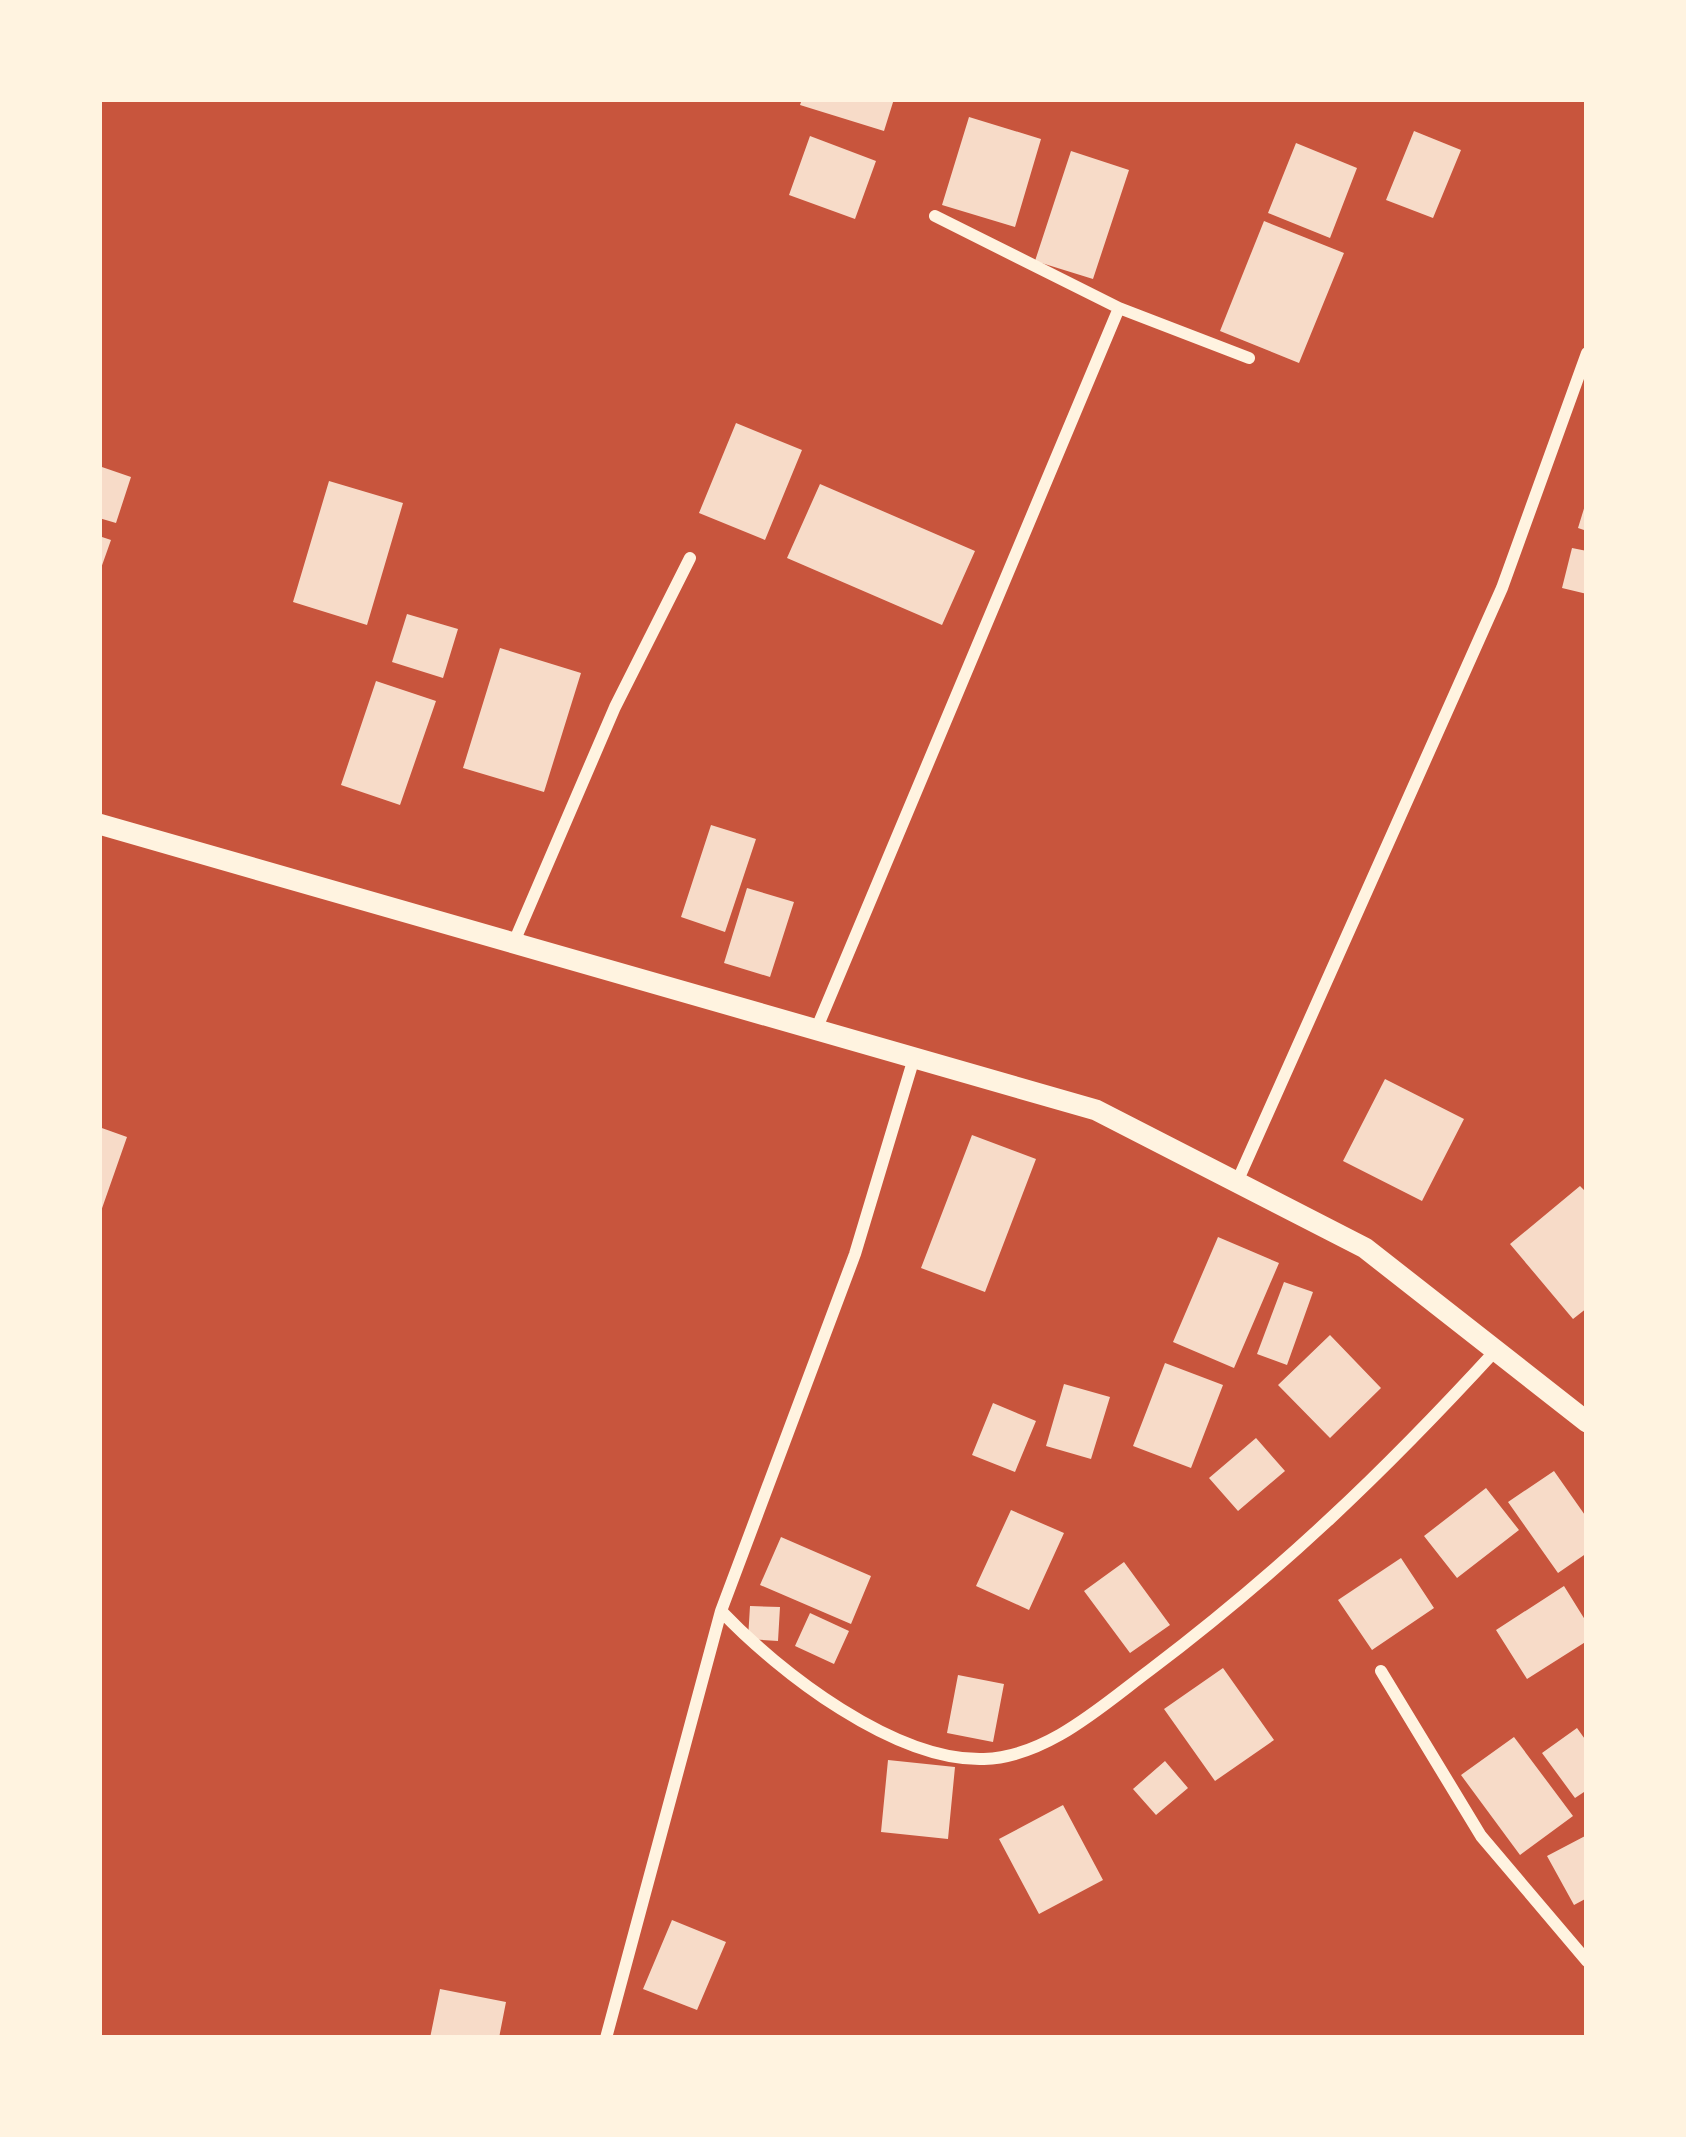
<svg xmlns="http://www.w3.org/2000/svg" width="1686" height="2137" font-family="'DejaVu Sans',sans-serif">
<rect width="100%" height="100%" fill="#c8553d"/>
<!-- building -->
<path fill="#f7dbc8" d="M802,99H894L884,131L800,105Z
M969,117L1041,139L1015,227L942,205Z
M1414,131L1461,150L1433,218L1386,200Z
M810,136L876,161L855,219L789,195Z
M1296,143L1357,168L1330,238L1268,213Z
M1071,151L1129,170L1093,279L1035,261Z
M1264,221L1344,253L1299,363L1220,331Z
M736,423L802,450L765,540L699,513Z
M99,466L131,477L116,523L99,518Z
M329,481L403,503L367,625L293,602Z
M820,484L975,551L942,625L787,558Z
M1586,502H1587V531L1578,528Z
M99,536L111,540L100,571H99Z
M1572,548L1587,551V594L1562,588Z
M407,614L458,629L443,678L392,662Z
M500,648L581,673L544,792L463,768Z
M376,681L436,701L400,805L341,785Z
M711,825L756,839L725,932L681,917Z
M747,888L794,902L770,977L724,963Z
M1385,1079L1464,1119L1422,1201L1343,1161Z
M99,1127L127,1137L100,1214H99Z
M972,1135L1036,1159L985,1292L921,1268Z
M1580,1186L1587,1193V1308L1573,1319L1510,1244Z
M1218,1237L1279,1263L1234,1368L1173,1342Z
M1284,1282L1313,1292L1287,1365L1257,1354Z
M1330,1335L1381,1388L1330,1438L1278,1385Z
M1165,1363L1223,1385L1191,1468L1133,1446Z
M1064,1384L1110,1397L1091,1459L1046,1446Z
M993,1403L1036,1421L1015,1472L972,1455Z
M1256,1438L1285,1471L1238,1511L1209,1478Z
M1554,1471L1587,1518V1553L1558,1573L1508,1502Z
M1486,1488L1519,1530L1457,1578L1424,1536Z
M1011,1510L1064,1533L1029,1610L976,1586Z
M781,1537L871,1576L851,1624L760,1585Z
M1401,1558L1434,1608L1372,1650L1338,1600Z
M1124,1562L1170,1625L1130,1653L1084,1591Z
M1564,1586L1587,1623V1641L1527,1679L1496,1630Z
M750,1606L780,1607L778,1641L748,1639Z
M810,1613L849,1631L834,1664L795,1646Z
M1223,1668L1274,1740L1215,1781L1164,1709Z
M958,1675L1004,1684L993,1742L947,1733Z
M1577,1728L1587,1742V1790L1575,1798L1542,1753Z
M1514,1737L1573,1816L1520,1855L1461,1775Z
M888,1760L955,1767L948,1839L881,1832Z
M1165,1761L1188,1788L1156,1815L1133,1789Z
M1063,1805L1103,1880L1039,1914L999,1839Z
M1587,1835V1898L1574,1905L1547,1856Z
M672,1920L726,1942L697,2010L643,1989Z
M440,1989L506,2002L499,2038H430Z"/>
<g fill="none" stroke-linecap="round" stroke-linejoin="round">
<!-- minor -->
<path stroke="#fff3e0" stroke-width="12" d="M935,216L1119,308L1249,358
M514,942L615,707L690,558
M816,1030L1119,308
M914,1058L855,1254L721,1611C779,1672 895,1762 984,1759C1047,1757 1103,1705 1150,1670C1282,1570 1384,1472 1496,1350
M1237,1182L1502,588L1587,353
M1381,1671L1481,1836L1587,1961
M606,2038L721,1611"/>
<!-- tertiary -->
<path stroke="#fff3e0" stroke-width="21" d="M99,824L1096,1110L1365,1248L1587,1422"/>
</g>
<!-- border -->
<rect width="1686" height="2137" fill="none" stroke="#fff3e0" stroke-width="204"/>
</svg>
